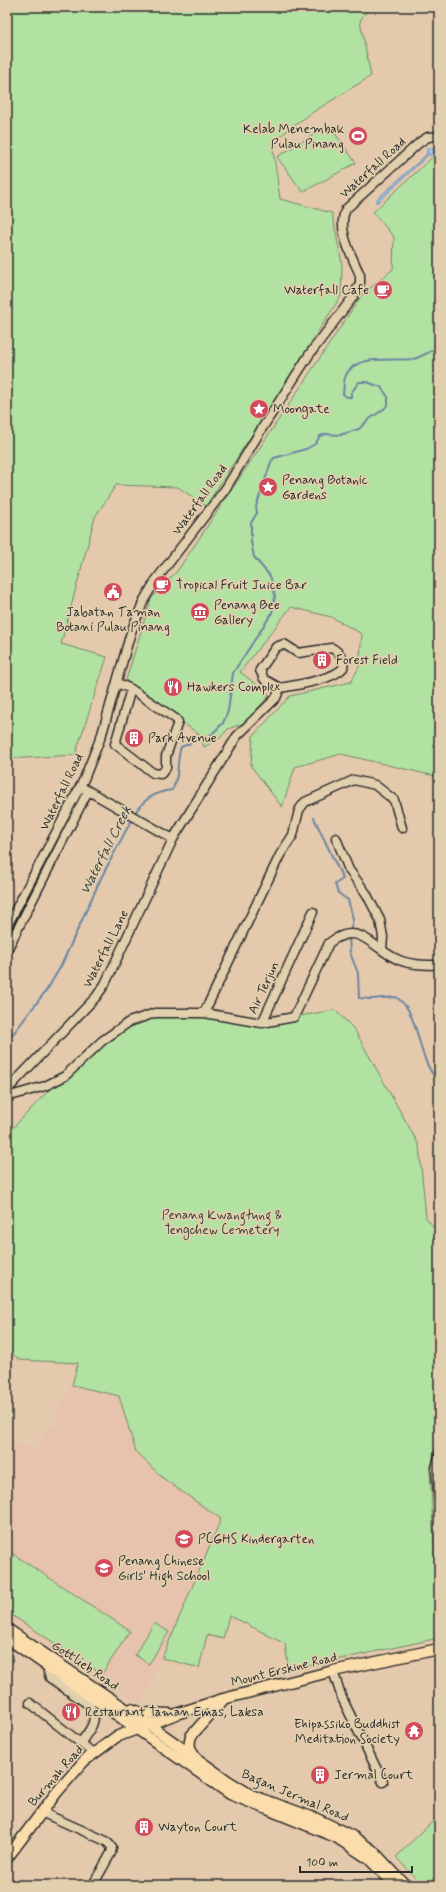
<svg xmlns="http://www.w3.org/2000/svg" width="446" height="1892" font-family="Mynerve,sans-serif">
<rect width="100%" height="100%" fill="#e4c9ad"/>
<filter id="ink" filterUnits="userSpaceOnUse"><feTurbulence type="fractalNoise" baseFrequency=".025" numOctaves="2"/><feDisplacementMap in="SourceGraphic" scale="8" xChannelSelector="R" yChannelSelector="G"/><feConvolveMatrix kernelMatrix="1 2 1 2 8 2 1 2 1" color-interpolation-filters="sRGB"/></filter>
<g filter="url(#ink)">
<!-- built -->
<path fill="#e7c2ac" d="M72,1385L119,1396L137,1452L164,1479L221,1519L162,1658L140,1703L7,1617V1444L37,1449L51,1427L59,1426L57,1411Z"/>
<!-- green -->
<path fill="#b2e2a2" stroke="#6e8666" d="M7,7H369L360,21L371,76L310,114L272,142L280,199L332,213L342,264L341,296L206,506L178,487L116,485L95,517L61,644L107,657L75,755L7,759Z
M329,125L356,163L303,192L277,157Z
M439,151V777L341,754L295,767L282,807L251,766L253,736L290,696L351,682L359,667L362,634L331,617L291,607L240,672L270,695L247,720L242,724L228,729L220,738L204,747L201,736L126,680L151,599L178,570L362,295L393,269L394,237L373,212Z
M335,1010L354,1029L419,1145L426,1218L439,1233V1434L430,1471L439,1638L289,1670L285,1644L229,1615L223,1639L207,1635L199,1668L162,1658L221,1519L164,1479L136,1452L119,1396L72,1385L78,1363L20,1360L7,1349V1134L48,1091L72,1074L120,1030L150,1013L198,1011L258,1023Z
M7,1550L130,1631L102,1674L7,1612Z
M154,1623L169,1632L149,1664L135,1655Z
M432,1822L439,1829V1885H422L396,1857Z"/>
<!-- water -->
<path fill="#96c3f0" stroke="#6b86a1" d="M431,147L435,151L433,155H428L377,203L375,201L427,154V149Z"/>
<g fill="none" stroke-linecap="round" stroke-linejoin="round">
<!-- stream -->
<path stroke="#6b86a1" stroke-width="2" d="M134,815C142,800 155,792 172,790C180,778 176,761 181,747L211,735L223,723L228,711L233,673L272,613L275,596L272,582L270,576L254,557L251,542V523L257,513L256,507L271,462L274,458L306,449L315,444L320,436L326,434L340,435L359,429L368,420L384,409L388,404V397L381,387L367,382H359L351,393V397H347L343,394C344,389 343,383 345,378C353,352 395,362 413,359C423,357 430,351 439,347
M314,818L343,879L335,884L338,893L348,900L353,919L350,932
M349,937L350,953L358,973L359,998L371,999L396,997C400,1000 405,1004 407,1008C421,1030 419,1063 439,1081
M7,1042L48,988L61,966L101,878L132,819"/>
<!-- minor casing -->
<g stroke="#2b2b2b" stroke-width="11">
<path id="minor" d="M284,644L298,653L332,648C339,652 345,659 343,668C333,680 296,685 280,688L264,679L260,670L276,647Z
M117,683L131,689L115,744L153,773L161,774L166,768V756L178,722L176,719L131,689
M85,789L173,839
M336,838L349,870L366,893L380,920L383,937L382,949
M7,926L84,779L102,734L131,632L144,600L156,580L226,488L261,430L309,355L353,297L360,283V275C352,256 336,229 346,209L420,142L428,137L439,136
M7,950L88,791
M204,1013L280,855L293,835L299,810L305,802L354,780L375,785L394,800L402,828
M262,1023L313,912
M7,1090L96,997L105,984L173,839L237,736L276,698L280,688
M7,1097L45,1086L65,1076L102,1041L129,1022L155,1013H204L262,1023L294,1017L329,943C360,919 372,949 399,960C411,965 426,965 439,965
M439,1455L436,1469L439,1505
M51,1667L48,1672L50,1678L89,1705C100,1719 90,1730 81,1742
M333,1671L342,1698L383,1782
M30,1703L93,1753
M41,1812L106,1841L112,1847L111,1853L93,1885"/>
</g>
<!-- major casing -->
<g stroke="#2b2b2b" stroke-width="13">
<path id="major" d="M7,1629L148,1724L228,1781L251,1795L317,1819L352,1836L372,1850L405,1885
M7,1638L230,1794L336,1837L368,1858L395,1885
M131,1709L142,1713L170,1714
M195,1757C190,1750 188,1745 191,1736L222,1701
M7,1858L57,1792L84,1761L116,1737L176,1714L223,1699L333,1671L439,1649"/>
</g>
<!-- minor -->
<use href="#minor" stroke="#e2cfad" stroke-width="8"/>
<!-- major -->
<use href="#major" stroke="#fbddab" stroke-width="10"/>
</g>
</g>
<!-- icons -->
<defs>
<g id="stadium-disc" transform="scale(1)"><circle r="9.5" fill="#d1495b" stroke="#e2cfad"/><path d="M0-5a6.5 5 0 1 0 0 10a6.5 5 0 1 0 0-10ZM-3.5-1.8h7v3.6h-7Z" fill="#fff"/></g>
<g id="cafe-disc" transform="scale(1)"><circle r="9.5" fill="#d1495b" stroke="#e2cfad"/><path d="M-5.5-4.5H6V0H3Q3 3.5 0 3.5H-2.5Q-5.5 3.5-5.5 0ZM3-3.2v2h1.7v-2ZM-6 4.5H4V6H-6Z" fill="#fff"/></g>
<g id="sight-disc" transform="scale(1)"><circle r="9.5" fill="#d1495b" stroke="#e2cfad"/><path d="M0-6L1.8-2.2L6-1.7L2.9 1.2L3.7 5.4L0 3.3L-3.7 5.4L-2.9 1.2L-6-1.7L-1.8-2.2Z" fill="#fff"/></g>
<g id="civic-disc" transform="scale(1)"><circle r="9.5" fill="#d1495b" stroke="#e2cfad"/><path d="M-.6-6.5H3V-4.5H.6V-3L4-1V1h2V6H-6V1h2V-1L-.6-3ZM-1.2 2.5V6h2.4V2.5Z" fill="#fff"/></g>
<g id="museum-disc" transform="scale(1)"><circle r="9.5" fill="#d1495b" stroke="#e2cfad"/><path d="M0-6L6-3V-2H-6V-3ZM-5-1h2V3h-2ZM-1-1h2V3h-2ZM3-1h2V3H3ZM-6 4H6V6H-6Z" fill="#fff"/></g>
<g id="building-disc" transform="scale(1)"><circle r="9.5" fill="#d1495b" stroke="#e2cfad"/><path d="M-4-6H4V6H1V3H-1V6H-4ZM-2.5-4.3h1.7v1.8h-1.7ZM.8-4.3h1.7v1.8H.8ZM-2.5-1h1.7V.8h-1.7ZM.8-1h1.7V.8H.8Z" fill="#fff"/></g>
<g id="restaurant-disc" transform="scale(1)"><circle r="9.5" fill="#d1495b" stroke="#e2cfad"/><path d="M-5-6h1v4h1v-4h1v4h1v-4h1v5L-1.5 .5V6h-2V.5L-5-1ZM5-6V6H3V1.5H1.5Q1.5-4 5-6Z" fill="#fff"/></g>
<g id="school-disc" transform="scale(1)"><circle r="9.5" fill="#d1495b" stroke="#e2cfad"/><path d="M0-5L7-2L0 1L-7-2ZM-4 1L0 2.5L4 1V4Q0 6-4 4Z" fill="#fff"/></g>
<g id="temple-disc" transform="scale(1)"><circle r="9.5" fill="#d1495b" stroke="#e2cfad"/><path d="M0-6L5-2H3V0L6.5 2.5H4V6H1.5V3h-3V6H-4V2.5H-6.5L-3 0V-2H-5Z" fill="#fff"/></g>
</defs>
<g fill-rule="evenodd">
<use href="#stadium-disc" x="358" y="136"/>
<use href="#cafe-disc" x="383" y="290"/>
<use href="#sight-disc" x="259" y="409"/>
<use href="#sight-disc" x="268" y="487"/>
<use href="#cafe-disc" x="162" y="585"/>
<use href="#civic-disc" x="113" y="592"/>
<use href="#museum-disc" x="200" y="612"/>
<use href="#building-disc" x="322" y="660"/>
<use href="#restaurant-disc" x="173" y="687"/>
<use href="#building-disc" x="134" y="738"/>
<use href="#school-disc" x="184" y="1539"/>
<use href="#school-disc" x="104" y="1568"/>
<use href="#restaurant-disc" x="71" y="1712"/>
<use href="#temple-disc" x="414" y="1731"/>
<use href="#building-disc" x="320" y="1775"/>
<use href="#building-disc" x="144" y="1827"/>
</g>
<g text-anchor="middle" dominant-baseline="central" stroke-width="3.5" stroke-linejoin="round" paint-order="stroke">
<!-- poi labels -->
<g font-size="13" fill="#2b2b2b" stroke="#e2cfad" text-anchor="start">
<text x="344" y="129" text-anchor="end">Kelab Menembak<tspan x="344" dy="15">Pulau Pinang</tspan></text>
<text x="369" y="290" text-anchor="end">Waterfall Cafe</text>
<text x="273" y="409">Moongate</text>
<text x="282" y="480">Penang Botanic<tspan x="282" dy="15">Gardens</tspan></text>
<text x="176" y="585">Tropical Fruit Juice Bar</text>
<text x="214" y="605">Penang Bee<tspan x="214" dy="15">Gallery</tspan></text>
<text x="113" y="612" text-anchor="middle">Jabatan Taman<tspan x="113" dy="15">Botani Pulau Pinang</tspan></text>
<text x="336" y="660">Forest Field</text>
<text x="187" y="687">Hawkers Complex</text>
<text x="148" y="738">Park Avenue</text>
<text x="198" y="1539">PCGHS Kindergarten</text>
<text x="118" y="1561">Penang Chinese<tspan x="118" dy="15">Girls' High School</tspan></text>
<text x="85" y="1712">Restaurant Taman Emas, Laksa</text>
<text x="400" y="1724" text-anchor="end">Ehipassiko Buddhist<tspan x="400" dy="15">Meditation Society</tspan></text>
<text x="334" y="1775">Jermal Court</text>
<text x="158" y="1827">Wayton Court</text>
</g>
<!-- street labels -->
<g font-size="13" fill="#2b2b2b" stroke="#e2cfad">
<text transform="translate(373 168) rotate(-42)">Waterfall Road</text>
<text transform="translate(200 500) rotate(-54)">Waterfall Road</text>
<text transform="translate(62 792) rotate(-64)">Waterfall Road</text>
<text transform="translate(106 949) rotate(-63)">Waterfall Lane</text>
<text transform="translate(264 988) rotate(-65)">Air Terjun</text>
<text transform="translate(85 1666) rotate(34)">Gottlieb Road</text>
<text transform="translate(284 1670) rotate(-14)">Mount Erskine Road</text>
<text transform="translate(56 1776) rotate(-49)">Burmah Road</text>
<text transform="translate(295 1796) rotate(23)">Bagan Jermal Road</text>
</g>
<!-- park labels -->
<g font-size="13" fill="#383d37" stroke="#e2cfad">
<text x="222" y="1215">Penang Kwangtung &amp;<tspan x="222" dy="15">Tengchew Cemetery</tspan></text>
</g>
<!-- water labels -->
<g font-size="14" font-style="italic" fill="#3b4249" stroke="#e2cfad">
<text transform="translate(106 850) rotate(-63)">Waterfall Creek</text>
</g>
</g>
<!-- margin -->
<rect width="446" height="1892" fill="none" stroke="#e2cfad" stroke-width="24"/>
<rect x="12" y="12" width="422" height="1868" fill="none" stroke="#2b2b2b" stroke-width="1.5" filter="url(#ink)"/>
<!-- scale -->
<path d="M300 1866v6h112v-6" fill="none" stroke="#2b2b2b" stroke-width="2"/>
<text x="306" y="1866" font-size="12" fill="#2b2b2b" stroke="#e2cfad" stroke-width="3" paint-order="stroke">100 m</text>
</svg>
